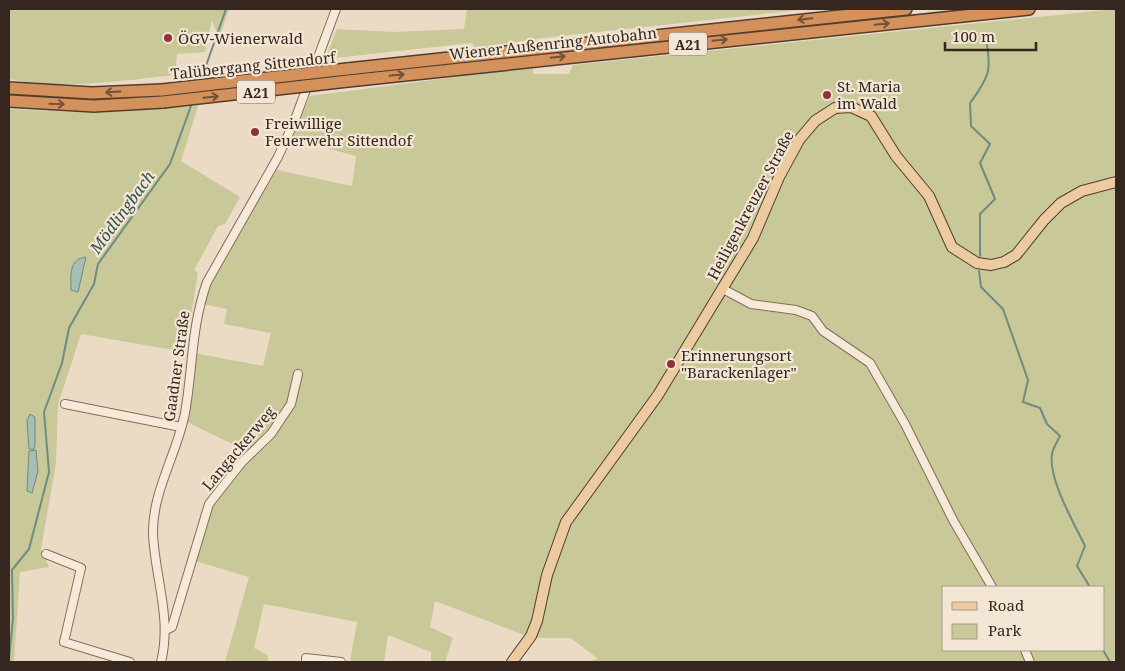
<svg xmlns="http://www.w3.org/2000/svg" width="1125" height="671" font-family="'Noto Serif',serif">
<rect width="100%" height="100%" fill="#ebdbc5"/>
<!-- green -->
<path fill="#c8c899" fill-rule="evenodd" d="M9,9H229L219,38L212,20L205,52L177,54L175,75C120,81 63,90 9,79Z
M467,9H809L543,38L474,48L472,43L325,59L337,29L392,32L464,29Z
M1116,9V662H587L598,659L571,638H532L435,601L430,627L453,638L445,662H431V652L388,635L384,662H350L357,622L264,604L254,648L268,655V662H225L249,577L195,561L210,506L253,454L187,422L194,353L263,366L271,333L224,324L227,309L203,304L212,281L277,170L352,186L356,156L292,139L310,96L533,67V74H569L573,65ZM944,587H1104V650H944Z
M198,106L181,161L240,197L225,224L218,226L194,270L198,273L185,352L81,334L58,404L56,463L41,549L49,567L20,572L14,662H9V109L97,113Z"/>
<!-- water -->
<path fill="#a6beb4" stroke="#6e8c81" d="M86,257L78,292L71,290C71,277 68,259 86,257Z
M30,414L35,417V446L34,449H29L27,421Z
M36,450L38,471L32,493L27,491L29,451Z"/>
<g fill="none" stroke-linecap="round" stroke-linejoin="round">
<!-- stream -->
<path stroke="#6e8c81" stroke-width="2" d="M201,80L226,9
M980,256V214L995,199L980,163L990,144L971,126L970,103C991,75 992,68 985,34
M979,271L981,287L1003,309L1028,380L1023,402L1040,408L1047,424L1060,436C1057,442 1053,448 1052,454C1048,479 1074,523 1085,546L1077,566L1090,587
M1103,650L1110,662
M9,659L13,619L12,570L29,549L49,472L44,412L62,363L69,328L94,284L98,264L170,164L192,103"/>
<!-- minor casing -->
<g stroke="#846d5c" stroke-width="10">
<path id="minor" d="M723,289L751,304L796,310L812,316L823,331L870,363L905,424L953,520L992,587
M65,404L181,427
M46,554L81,568L64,642L130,662
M166,630L172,627L209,504L242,462L271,434L291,404L298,374
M1025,650L1030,662
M161,662C172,618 155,578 153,534C152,492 177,454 185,413C193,368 191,327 207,282L278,157L294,122L336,9
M306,662V658L341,662"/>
</g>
<!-- major casing -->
<g stroke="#523c30" stroke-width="12">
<path id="major" d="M512,662L531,636L537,621L547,575L566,522L658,395L753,238L779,177L799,140L815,121L835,108L851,107L871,116L896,156L929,196L952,247L977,263L991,265L1004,262L1016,255L1044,220L1061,203L1082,191L1116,182"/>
</g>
<!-- highway casing -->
<g stroke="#523c30" stroke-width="14">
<path id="highway" d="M347,69L906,9
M348,81L1029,9
M9,88L92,93L162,90
M9,101L94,106L163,102"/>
</g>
<!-- minor -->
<use href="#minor" stroke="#f6e9d7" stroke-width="8"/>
<!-- major -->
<use href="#major" stroke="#ebcb9f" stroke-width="10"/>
<!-- highway -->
<use href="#highway" stroke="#d4915b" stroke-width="11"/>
<!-- highway-bridge casing -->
<g stroke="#523c30" stroke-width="14" stroke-linecap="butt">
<path id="highway-bridge" d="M162,90L347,69
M163,102L348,81"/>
</g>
<!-- highway-bridge -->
<use href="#highway-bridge" stroke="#d4915b" stroke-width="11"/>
</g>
<!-- one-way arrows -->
<defs><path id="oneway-shaft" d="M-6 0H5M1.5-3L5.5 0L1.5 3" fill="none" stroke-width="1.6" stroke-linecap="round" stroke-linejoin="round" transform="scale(1.25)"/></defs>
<g stroke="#755137">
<use href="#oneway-shaft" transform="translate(805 19) rotate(174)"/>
<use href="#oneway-shaft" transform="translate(882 24) rotate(-6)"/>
<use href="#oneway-shaft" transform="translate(720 40) rotate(-6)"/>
<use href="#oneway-shaft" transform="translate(558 57) rotate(-6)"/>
<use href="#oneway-shaft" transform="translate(397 75) rotate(-6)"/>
<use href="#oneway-shaft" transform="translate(113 92) rotate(177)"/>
<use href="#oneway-shaft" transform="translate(211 97) rotate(-6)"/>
<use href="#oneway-shaft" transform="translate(57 104) rotate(2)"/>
</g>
<!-- markers -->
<g fill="#8f313c" stroke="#f3e6d4" stroke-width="2">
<circle cx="168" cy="38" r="5"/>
<circle cx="827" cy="95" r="5"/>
<circle cx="255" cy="132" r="5"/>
<circle cx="671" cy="364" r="5"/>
</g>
<g text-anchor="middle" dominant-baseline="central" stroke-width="4.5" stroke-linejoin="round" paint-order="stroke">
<!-- shield labels -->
<g fill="#f3e6d4" stroke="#6e6055" stroke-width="1">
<rect x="669" y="32.5" width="38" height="23" rx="4"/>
<rect x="237" y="80.5" width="38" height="23" rx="4"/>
</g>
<g font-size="14" font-weight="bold" fill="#35271f">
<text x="688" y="44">A21</text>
<text x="256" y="92">A21</text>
</g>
<!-- poi labels -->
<g font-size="15" fill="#35271f" stroke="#f3e6d4" text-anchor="start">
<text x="178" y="38">ÖGV-Wienerwald</text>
<text x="837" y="86">St. Maria<tspan x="837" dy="17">im Wald</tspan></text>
<text x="265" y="123">Freiwillige<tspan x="265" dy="17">Feuerwehr Sittendof</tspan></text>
<text x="681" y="355">Erinnerungsort<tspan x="681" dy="17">"Barackenlager"</tspan></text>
</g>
<!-- street labels -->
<g font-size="15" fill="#35271f" stroke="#f3e6d4">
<text transform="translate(553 43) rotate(-6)">Wiener Außenring Autobahn</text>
<text transform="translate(253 65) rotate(-6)">Talübergang Sittendorf</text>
<text transform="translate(750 205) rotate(-62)">Heiligenkreuzer Straße</text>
<text transform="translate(176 366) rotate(-82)">Gaadner Straße</text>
<text transform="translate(238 448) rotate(-50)">Langackerweg</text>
</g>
<!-- water labels -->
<g font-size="16" font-style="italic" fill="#2f544d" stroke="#f3e6d4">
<text transform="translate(122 212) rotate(-54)">Mödlingbach</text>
</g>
</g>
<!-- border -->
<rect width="1125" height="671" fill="none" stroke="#35271f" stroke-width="20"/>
<!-- legend -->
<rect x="942" y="586" width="162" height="65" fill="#f3e6d4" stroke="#a79a8c"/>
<rect x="952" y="602" width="25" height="8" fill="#ebcb9f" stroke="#a79a8c"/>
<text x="988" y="611" font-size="15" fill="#35271f">Road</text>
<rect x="952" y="624" width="25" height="15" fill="#c8c899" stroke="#a79a8c"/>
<text x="988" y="636" font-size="15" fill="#35271f">Park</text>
<!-- scale -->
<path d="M945 42v8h91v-8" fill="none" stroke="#35271f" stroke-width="2.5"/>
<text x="952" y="42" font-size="15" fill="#35271f" stroke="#f3e6d4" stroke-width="4" paint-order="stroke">100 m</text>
</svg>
